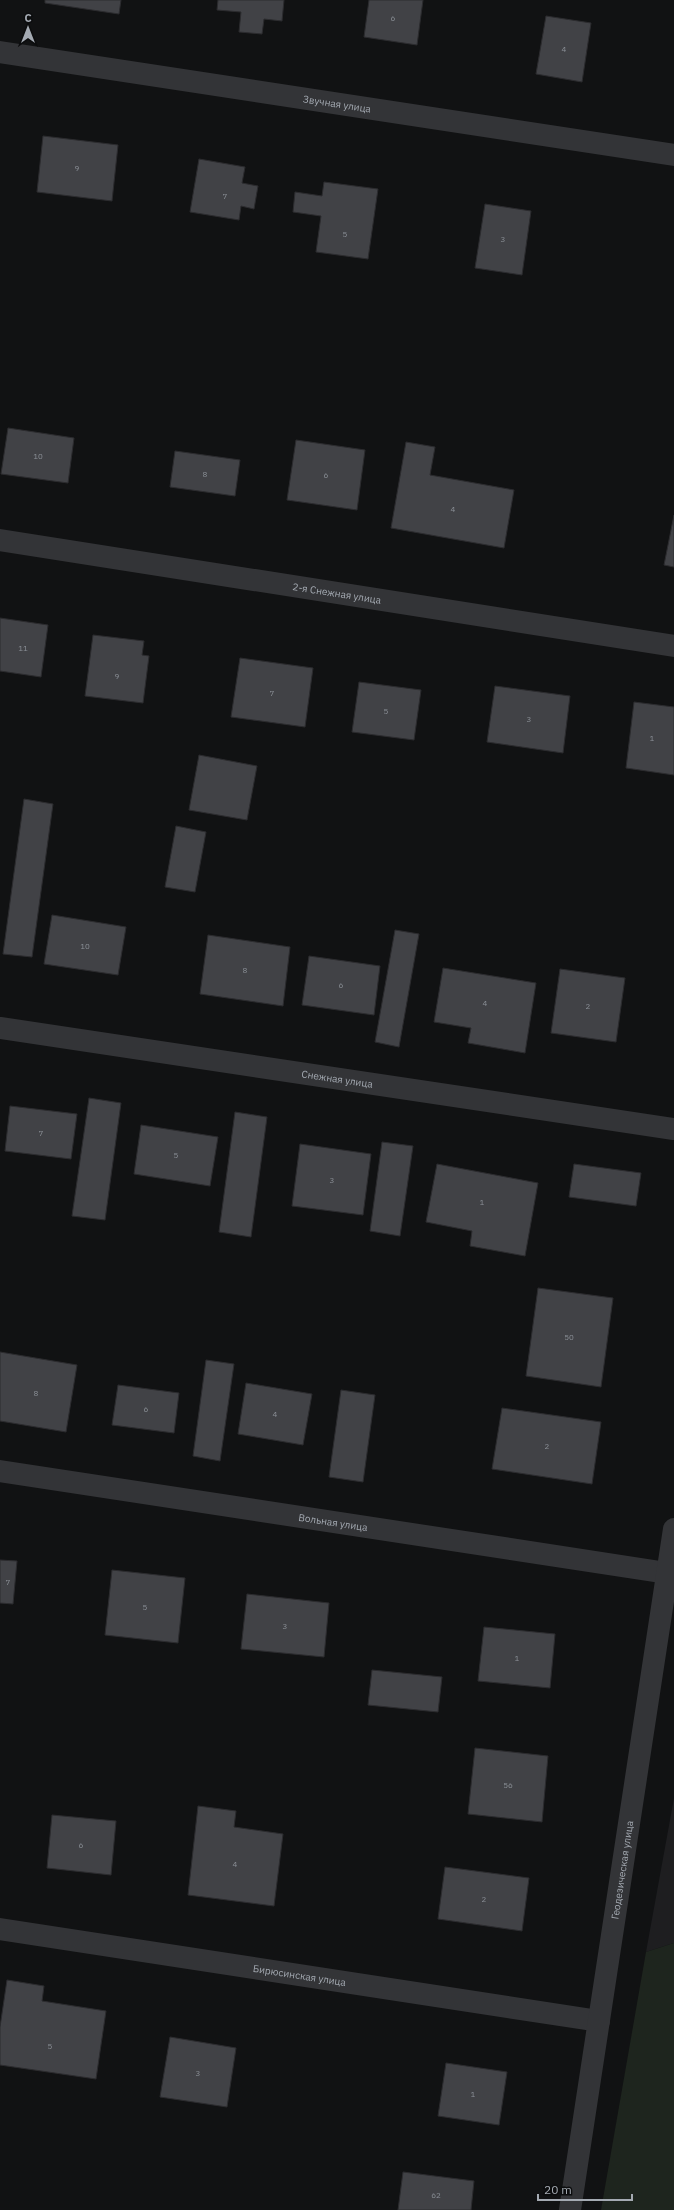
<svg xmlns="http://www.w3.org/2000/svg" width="674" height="2210" font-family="'IBM Plex Sans',sans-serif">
<rect width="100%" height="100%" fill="#111213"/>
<!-- built -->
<path fill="#1e1e20" d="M674,1798V1943L646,1952Z"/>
<!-- green -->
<path fill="#1e251e" d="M674,1943V2210H601L646,1952Z"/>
<!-- building -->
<path fill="#414246" stroke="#2c2c2f" d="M45,0H121L119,14L45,3Z
M218,0H284L282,21L264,19L262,34L239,32L241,12L217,10Z
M369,0H423L417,45L364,37Z
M546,16L591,23L582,82L536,74Z
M43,136L118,145L112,201L37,192Z
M199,159L245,167L242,183L258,186L254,209L241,206L239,220L190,212Z
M324,182L378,189L368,259L316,252L321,216L293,212L295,192L322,196Z
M485,204L531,211L522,275L475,268Z
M8,428L74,438L68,483L1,474Z
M296,440L365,450L357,510L287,500Z
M406,442L435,447L430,475L514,490L504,548L391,528Z
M175,451L240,460L235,496L170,487Z
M674,515V567L664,565Z
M0,618L48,625L41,677L0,671Z
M93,635L144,641L142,655L149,656L143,703L85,696Z
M240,658L313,668L305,727L231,717Z
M359,682L421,690L414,740L352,732Z
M495,686L570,696L563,753L487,742Z
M634,702L674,707V775L626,768Z
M199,755L257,766L247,820L189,810Z
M24,799L53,804L32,957L3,954Z
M176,826L206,832L195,892L165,887Z
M52,915L126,927L118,975L44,964Z
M395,930L419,934L399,1047L375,1042Z
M208,935L290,947L283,1006L200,994Z
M309,956L380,966L374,1015L302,1005Z
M443,968L536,983L525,1053L468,1043L471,1028L434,1022Z
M560,969L625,978L616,1042L551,1033Z
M89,1098L121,1103L105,1220L72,1216Z
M10,1106L77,1114L71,1159L5,1151Z
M235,1112L267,1117L251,1237L219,1232Z
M141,1125L218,1137L210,1186L134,1174Z
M382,1142L413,1146L400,1236L370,1231Z
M300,1144L371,1154L363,1215L292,1206Z
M437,1164L538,1183L525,1256L470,1246L472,1231L426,1222Z
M574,1164L641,1173L636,1206L569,1197Z
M538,1288L613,1298L601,1387L526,1376Z
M0,1352L77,1365L66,1432L0,1421Z
M206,1360L234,1364L220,1461L193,1456Z
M246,1383L312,1394L303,1445L238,1434Z
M118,1385L179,1393L174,1433L112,1425Z
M341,1390L375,1395L363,1482L329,1477Z
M502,1408L601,1422L592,1484L492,1469Z
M0,1560L17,1561L13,1604L0,1603Z
M112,1570L185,1578L178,1643L105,1635Z
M247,1594L329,1603L324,1657L241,1649Z
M484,1627L555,1634L550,1688L478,1681Z
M372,1670L442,1677L438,1712L368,1705Z
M475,1748L548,1756L542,1822L468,1814Z
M198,1806L236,1811L234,1827L283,1834L274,1906L188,1895Z
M52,1815L116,1821L111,1875L47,1868Z
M445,1867L529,1878L522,1931L438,1919Z
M7,1980L44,1986L42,2001L106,2011L96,2079L0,2065V2027Z
M170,2037L236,2048L227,2107L160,2097Z
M446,2063L507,2072L499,2125L438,2116Z
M403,2172L474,2181L471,2210H398Z"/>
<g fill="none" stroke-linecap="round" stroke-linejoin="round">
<!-- street -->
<g stroke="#333437" stroke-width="22">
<path id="s1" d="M0,52L674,155"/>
<path id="s2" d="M0,540L674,646"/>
<path id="s3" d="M0,1028L674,1129"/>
<path id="s4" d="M0,1471L667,1573"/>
<path id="s5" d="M0,1929L599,2021"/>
<path id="s6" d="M570,2210L674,1529"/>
</g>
</g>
<g text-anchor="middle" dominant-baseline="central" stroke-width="3" stroke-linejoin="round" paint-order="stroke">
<!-- number labels -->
<g font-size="8" fill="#8b9097">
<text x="393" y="18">6</text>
<text x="564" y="49">4</text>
<text x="77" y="168">9</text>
<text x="225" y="196">7</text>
<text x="345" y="234">5</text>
<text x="503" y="239">3</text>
<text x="38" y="456">10</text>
<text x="205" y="474">8</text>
<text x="326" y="475">6</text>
<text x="453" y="509">4</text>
<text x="23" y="648">11</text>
<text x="117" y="676">9</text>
<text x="272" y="693">7</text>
<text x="386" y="711">5</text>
<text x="529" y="719">3</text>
<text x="652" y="738">1</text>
<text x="85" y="946">10</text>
<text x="245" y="970">8</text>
<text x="341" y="985">6</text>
<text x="485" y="1003">4</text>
<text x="588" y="1006">2</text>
<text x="41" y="1133">7</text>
<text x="176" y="1155">5</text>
<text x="332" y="1180">3</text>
<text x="482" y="1202">1</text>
<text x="569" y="1337">50</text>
<text x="36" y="1393">8</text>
<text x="146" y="1409">6</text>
<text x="275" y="1414">4</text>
<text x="547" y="1446">2</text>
<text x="8" y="1582">7</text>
<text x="145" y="1607">5</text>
<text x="285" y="1626">3</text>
<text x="517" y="1658">1</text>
<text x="508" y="1785">56</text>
<text x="81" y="1845">6</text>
<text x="235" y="1864">4</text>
<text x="484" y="1899">2</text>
<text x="50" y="2046">5</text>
<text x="198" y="2073">3</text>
<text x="473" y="2094">1</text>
<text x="436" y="2195">62</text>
</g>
<!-- street labels -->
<g font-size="10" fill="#a4aab2" stroke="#0c0d0e">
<text stroke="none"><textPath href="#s1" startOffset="341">Звучная улица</textPath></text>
<text stroke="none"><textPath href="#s2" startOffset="341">2-я Снежная улица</textPath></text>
<text stroke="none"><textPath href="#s3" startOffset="341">Снежная улица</textPath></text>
<text stroke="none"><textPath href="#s4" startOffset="337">Вольная улица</textPath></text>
<text stroke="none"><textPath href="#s6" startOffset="344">Геодезическая улица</textPath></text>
<text stroke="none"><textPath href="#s5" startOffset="303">Бирюсинская улица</textPath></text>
</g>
</g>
<!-- north arrow -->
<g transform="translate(28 28)" stroke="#0c0d0e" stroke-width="3" paint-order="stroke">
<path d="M0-3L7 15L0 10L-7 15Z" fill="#a4aab2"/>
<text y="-6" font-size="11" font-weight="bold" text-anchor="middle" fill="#a4aab2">С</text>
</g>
<!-- scale -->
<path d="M538 2194v6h94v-6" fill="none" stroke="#a4aab2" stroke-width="2"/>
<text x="544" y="2194" font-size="12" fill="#a4aab2" stroke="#0c0d0e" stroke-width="3" paint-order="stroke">20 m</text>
</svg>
